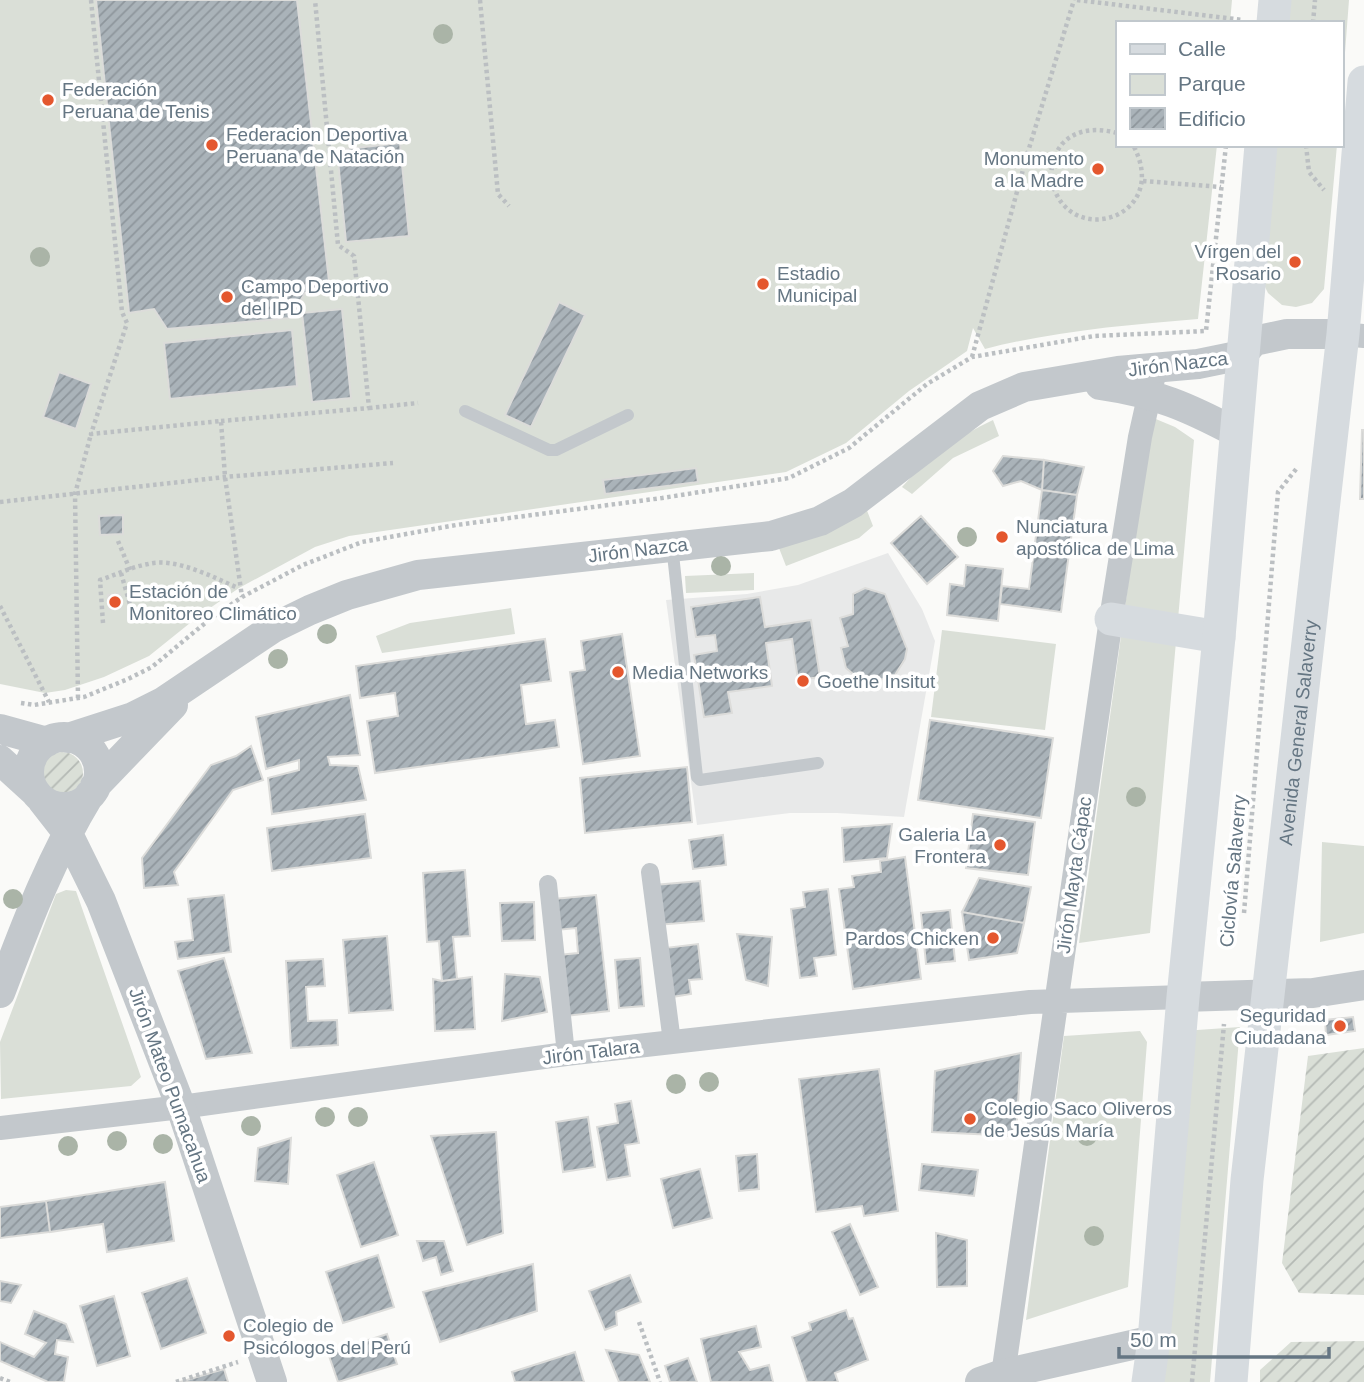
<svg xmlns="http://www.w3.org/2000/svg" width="1364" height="1382" font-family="Arial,sans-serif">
<defs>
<pattern id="garden-furrows" width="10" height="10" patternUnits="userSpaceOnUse" patternTransform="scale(1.75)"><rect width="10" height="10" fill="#dadfd7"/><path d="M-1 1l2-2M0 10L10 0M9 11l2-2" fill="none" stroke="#b4b9b4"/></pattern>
<pattern id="building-hatch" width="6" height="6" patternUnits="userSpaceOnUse" patternTransform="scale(1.75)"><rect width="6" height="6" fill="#aab3b9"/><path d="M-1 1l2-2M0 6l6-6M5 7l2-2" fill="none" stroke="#8e969c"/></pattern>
</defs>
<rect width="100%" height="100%" fill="#fafaf8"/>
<!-- built -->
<path fill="#e8e9e9" d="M888,553L922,609L935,641L904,817L837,813H790L697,825L666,600L747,594L798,585Z"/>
<!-- green -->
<path fill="#dadfd7" d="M0,0H1232L1230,23H1117V145H1217L1198,319C1126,325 1055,331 985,349L973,328L967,351L909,391L846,443L786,472L349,536L315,547L239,588L200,615L149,656L104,677L65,690L45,693L0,684Z
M1284,0H1349L1341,105V23H1282Z
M1272,145H1337L1324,289L1312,303L1296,307L1282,305L1268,293L1260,277Z
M1151,417L1175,427L1194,440L1150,933L1079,943Z
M993,420L999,436L953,458L912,494L902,487C926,459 959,436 993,420Z
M866,508L873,526L859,538L786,566L777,543Z
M754,573V590L686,593L685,576Z
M511,608L515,634L382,653L376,636L410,623Z
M942,630L1056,644L1045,730L931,717Z
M1322,842L1364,846V933L1320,942Z
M66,890L76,891L141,1077L131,1086L1,1099L0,1042L56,894Z
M1240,1027L1210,1382H1148L1183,1031Z
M1140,1031L1147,1042L1128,1287L1026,1320L1064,1036Z"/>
<!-- garden -->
<path fill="url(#garden-furrows)" d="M41 773a21 21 0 1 1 42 0a21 21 0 1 1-42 0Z
M1364,1048V1295L1299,1293L1282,1263L1308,1056Z
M1364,1341V1382H1260V1370L1291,1342Z"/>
<!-- building -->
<path fill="url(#building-hatch)" stroke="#dcdcda" stroke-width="2" d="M96,0H297L330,290L305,293L290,318L167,329L154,309L129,313Z
M400,143L409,236L346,242L337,150Z
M559,302L585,315L531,427L505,415Z
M342,309L351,398L312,402L302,313Z
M292,330L297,386L170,399L164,343Z
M59,372L91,384L76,429L43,417Z
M1362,430H1364V499H1360Z
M1003,456L1044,460L1042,490L1021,481L1003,486L993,471Z
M1044,460L1084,467L1077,495L1042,490Z
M696,468L698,482L605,494L603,480Z
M1042,490L1077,495L1061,612L1000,604L1002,586L1029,589Z
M123,515V534L100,535L99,516Z
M921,516L958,557L927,584L891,543Z
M966,565L1003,569L998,621L947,615L950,584L964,586Z
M865,588L885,594L907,649L905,659L895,675L884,679L860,680L846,668L841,648L848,646L840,618L853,614V594Z
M120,594L121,608L109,609L108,595Z
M760,597L765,627L811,620L820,677L798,680L792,639L766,643L772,686L728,692L732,713L704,717L694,655L717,651L715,635L696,637L691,607Z
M622,634L640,756L583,764L570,672L585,670L581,641Z
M545,639L551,681L521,685L526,724L555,720L559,747L375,773L367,721L398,716L395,693L360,698L356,666Z
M350,695L360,755L328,757L330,765L358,766L366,800L272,814L268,778L299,770V760L266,769L256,717Z
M930,720L1053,738L1041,818L918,800Z
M251,746L263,780L233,790L174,872L178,885L144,888L142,858L211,765L236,756Z
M687,767L692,822L585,833L580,778Z
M365,814L371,858L272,871L267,828Z
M973,814L1035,822L1028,875L966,868Z
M892,824L887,858L844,862L842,828Z
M723,835L726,865L693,869L689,840Z
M905,857L921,979L853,989L839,889L854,887L852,876L881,872L880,861Z
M465,870L470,936L453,937L457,979L442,981L439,941L427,942L423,873Z
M979,878L1031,887L1024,923L962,912Z
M700,881L704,921L657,925L654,885Z
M828,889L836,955L814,958L817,976L800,978L791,909L805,907L803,892Z
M224,895L231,952L178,959L175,942L193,940L188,899Z
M596,895L609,1011L566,1016L559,955L578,953L576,928L557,930L554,899Z
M534,902L535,940L502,941L500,903Z
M950,910L955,961L926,964L921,913Z
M962,912L1024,923L1017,953L969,960Z
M737,934L772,937L768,986L746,980Z
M387,936L393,1010L349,1013L343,940Z
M698,944L702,979L689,980L691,994L672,997L665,948Z
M224,958L252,1053L206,1059L178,971Z
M640,958L644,1006L619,1008L615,960Z
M323,959L325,986L306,987L308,1021L337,1020L338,1045L291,1048L286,961Z
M505,974L540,977L547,1012L502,1021Z
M472,977L475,1029L435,1031L433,979L442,981Z
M1353,1017L1355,1031L1326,1035L1325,1020Z
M1021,1053L1016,1136L932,1132L935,1071Z
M879,1069L898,1211L864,1216L862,1206L816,1212L799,1079Z
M631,1101L639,1143L625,1145L630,1176L607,1180L597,1127L618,1123L615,1104Z
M588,1117L595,1167L563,1172L556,1122Z
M496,1132L503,1233L467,1245L431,1136Z
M291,1138L288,1184L255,1181L258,1148Z
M757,1154L759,1189L739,1191L736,1156Z
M374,1162L398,1235L361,1247L337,1175Z
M922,1164L978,1170L974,1196L919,1190Z
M700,1169L712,1218L673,1228L661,1179Z
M165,1182L174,1241L107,1252L103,1224L50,1232L46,1201Z
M46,1201L50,1232L0,1238V1207Z
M850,1224L878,1287L860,1295L832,1232Z
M936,1233L967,1240V1286L937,1287Z
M417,1241H444L453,1271L441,1275L436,1257L423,1261Z
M378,1255L394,1307L343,1323L326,1272Z
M533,1264L537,1311L440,1342L423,1292Z
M630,1275L641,1302L616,1312L617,1325L605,1330L589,1291Z
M187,1278L206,1333L161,1349L142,1293Z
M0,1281L21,1285L11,1303L0,1301Z
M114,1296L130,1356L97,1366L80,1306Z
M846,1310L849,1319L853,1318L868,1360L835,1373L838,1382H807L792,1337L811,1330L809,1323Z
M34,1311L66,1324L73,1342L57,1340L55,1354L68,1357L64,1382H48L0,1361V1342L34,1357L46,1343L25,1334Z
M756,1326L761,1347L739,1352L750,1370L769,1365L773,1382H711L701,1339Z
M387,1334L397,1364L338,1382L328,1353Z
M606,1350L639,1355L650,1382H619Z
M575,1352L584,1382H515L512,1372Z
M688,1358L697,1382H670L665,1366Z
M224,1369L228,1382H180Z"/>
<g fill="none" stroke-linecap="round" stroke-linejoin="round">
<!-- path -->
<path stroke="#bbbfc2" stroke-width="4.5" stroke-dasharray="3.5 3.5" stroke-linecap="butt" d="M91,0L122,312L127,323L91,434L221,421L225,477L242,597
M480,0L498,194L509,206
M1077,0L1243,20
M1313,23L1315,0
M1117,133C1098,128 1077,128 1062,144C1053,155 1049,172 1053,185C1071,249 1172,217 1133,145
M1306,145L1309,172L1324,190
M1027,155L1053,162
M1143,181L1221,187
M972,357L1027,155L1074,0
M369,408L418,403
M221,421L369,408L354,256L338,245L315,0
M0,502L225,477L393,463
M118,541L130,570
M121,573L135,622
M0,606L49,702
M103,623L100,580C116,575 131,567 148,564C175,557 213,577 238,588
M78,698L75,494L91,434
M21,703L34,705L84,697L128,679L152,667L210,619L242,597L303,565L362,542L456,525L662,498L789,478L849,448L927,384L972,357L1094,336L1206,331L1226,145
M1244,913L1278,492L1297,468
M639,1322L660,1382
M0,1378L10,1382
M176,1382L238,1362
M1192,1382L1224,1024"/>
<!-- service -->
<path stroke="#c3c8cc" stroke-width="12" d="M465,411L549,450H556L628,415
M672,545L697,777L700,780L818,763"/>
<!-- pedestrian -->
<path stroke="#c3c8cc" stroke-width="18" d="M650,872L672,1042
M548,884L566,1054"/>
<!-- minor -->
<path stroke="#c3c8cc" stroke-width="24" d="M1343,334L1364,336
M0,1128L181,1107L566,1054L957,1010L1030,1002L1183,997
M1002,1382L1111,619L1140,437L1153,379"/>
<!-- tertiary -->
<path stroke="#c3c8cc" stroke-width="30" d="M1100,385C1156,393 1188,407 1237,433
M0,729L47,742
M29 772a35 35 0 1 1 70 0a35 35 0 1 1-70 0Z
M68,738L133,717L163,702L273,628L310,610L347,595L418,575L771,536L820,521L853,503L980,406L1024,387L1118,371L1198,364L1242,355L1254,341L1287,334H1343
M0,760L34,791
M95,786L173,705
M42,800L67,832L101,901L181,1107L272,1382
M0,993C27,922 50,860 90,794
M1183,997L1313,993L1364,985
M980,1382L1003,1374L1154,1340"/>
<!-- secondary -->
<g stroke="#d6dbdf" stroke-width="33">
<path d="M1273,23L1275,0"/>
<path d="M1111,619L1219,637"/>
<path d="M1148,1382L1154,1340L1183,997L1219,637L1261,145"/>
<path id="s1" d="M1231,1382L1247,1180L1343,334L1364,82"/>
</g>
</g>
<!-- trees -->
<g fill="#aab4a7">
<circle cx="443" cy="34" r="10"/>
<circle cx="40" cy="257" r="10"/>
<circle cx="967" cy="537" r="10"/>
<circle cx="721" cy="566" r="10"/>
<circle cx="327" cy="634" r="10"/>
<circle cx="278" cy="659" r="10"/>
<circle cx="1136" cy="797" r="10"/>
<circle cx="13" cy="899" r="10"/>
<circle cx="709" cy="1082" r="10"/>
<circle cx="676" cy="1084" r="10"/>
<circle cx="325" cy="1117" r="10"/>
<circle cx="358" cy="1117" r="10"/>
<circle cx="251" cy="1126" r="10"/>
<circle cx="1087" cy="1136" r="10"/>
<circle cx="117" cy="1141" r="10"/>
<circle cx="163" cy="1144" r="10"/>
<circle cx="68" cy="1146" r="10"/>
<circle cx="1094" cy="1236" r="10"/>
</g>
<!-- markers -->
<g fill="#e4572e" stroke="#fff" stroke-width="2.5">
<circle cx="48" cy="100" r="7"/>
<circle cx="212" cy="145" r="7"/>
<circle cx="1098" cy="169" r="7"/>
<circle cx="1295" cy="262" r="7"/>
<circle cx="763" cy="284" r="7"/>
<circle cx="227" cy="297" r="7"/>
<circle cx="1002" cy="537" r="7"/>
<circle cx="115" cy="602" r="7"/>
<circle cx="618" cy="672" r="7"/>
<circle cx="803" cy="681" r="7"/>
<circle cx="1000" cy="845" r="7"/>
<circle cx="993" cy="938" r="7"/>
<circle cx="1340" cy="1026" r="7"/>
<circle cx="970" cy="1119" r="7"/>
<circle cx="229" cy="1336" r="7"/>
</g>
<g text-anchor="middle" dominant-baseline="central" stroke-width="7" stroke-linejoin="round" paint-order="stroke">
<!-- poi labels -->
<g font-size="19" fill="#657683" stroke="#fff" text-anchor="start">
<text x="62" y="89">Federación<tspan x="62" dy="22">Peruana de Tenis</tspan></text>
<text x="226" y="134">Federacion Deportiva<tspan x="226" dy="22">Peruana de Natación</tspan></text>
<text x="1084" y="158" text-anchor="end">Monumento<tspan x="1084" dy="22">a la Madre</tspan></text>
<text x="1281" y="251" text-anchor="end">Vírgen del<tspan x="1281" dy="22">Rosario</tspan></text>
<text x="777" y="273">Estadio<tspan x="777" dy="22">Municipal</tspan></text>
<text x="241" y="286">Campo Deportivo<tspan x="241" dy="22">del IPD</tspan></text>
<text x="1016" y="526">Nunciatura<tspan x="1016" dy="22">apostólica de Lima</tspan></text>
<text x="129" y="591">Estación de<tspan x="129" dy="22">Monitoreo Climático</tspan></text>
<text x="632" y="672">Media Networks</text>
<text x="817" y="681">Goethe Insitut</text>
<text x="986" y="834" text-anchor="end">Galeria La<tspan x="986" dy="22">Frontera</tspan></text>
<text x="979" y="938" text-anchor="end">Pardos Chicken</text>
<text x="1326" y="1015" text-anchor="end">Seguridad<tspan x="1326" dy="22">Ciudadana</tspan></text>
<text x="984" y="1108">Colegio Saco Oliveros<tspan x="984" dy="22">de Jesús María</tspan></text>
<text x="243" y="1325">Colegio de<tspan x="243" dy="22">Psicólogos del Perú</tspan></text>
</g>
<!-- street labels -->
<g font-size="19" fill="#657683" stroke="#fff">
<text transform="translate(1178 364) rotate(-7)">Jirón Nazca</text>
<text transform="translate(638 550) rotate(-7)">Jirón Nazca</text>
<text stroke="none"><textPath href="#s1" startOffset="653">Avenida General Salaverry</textPath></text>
<text transform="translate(1233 871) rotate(-85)">Ciclovía Salaverry</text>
<text transform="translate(1074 875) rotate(-82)">Jirón Mayta Cápac</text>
<text transform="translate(591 1052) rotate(-7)">Jirón Talara</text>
<text transform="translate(170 1085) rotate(70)">Jirón Mateo Pumacahua</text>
</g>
</g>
<!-- legend -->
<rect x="1116" y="21" width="228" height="126" fill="#ffffff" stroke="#c1c8cd" stroke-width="2"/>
<rect x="1130" y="44" width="35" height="10" fill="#d6dbdf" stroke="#c1c8cd" stroke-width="2"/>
<text x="1178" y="56" font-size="21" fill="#657683">Calle</text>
<rect x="1130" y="74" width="35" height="21" fill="#dadfd7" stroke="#c1c8cd" stroke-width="2"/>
<text x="1178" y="91" font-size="21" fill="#657683">Parque</text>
<rect x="1130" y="108" width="35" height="21" fill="url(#building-hatch)" stroke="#c1c8cd" stroke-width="2"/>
<text x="1178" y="126" font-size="21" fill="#657683">Edificio</text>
<!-- scale -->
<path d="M1119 1347v10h210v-10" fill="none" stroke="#657683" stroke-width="3.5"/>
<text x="1130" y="1347" font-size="21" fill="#657683" stroke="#ffffff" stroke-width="5" paint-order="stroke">50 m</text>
</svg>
